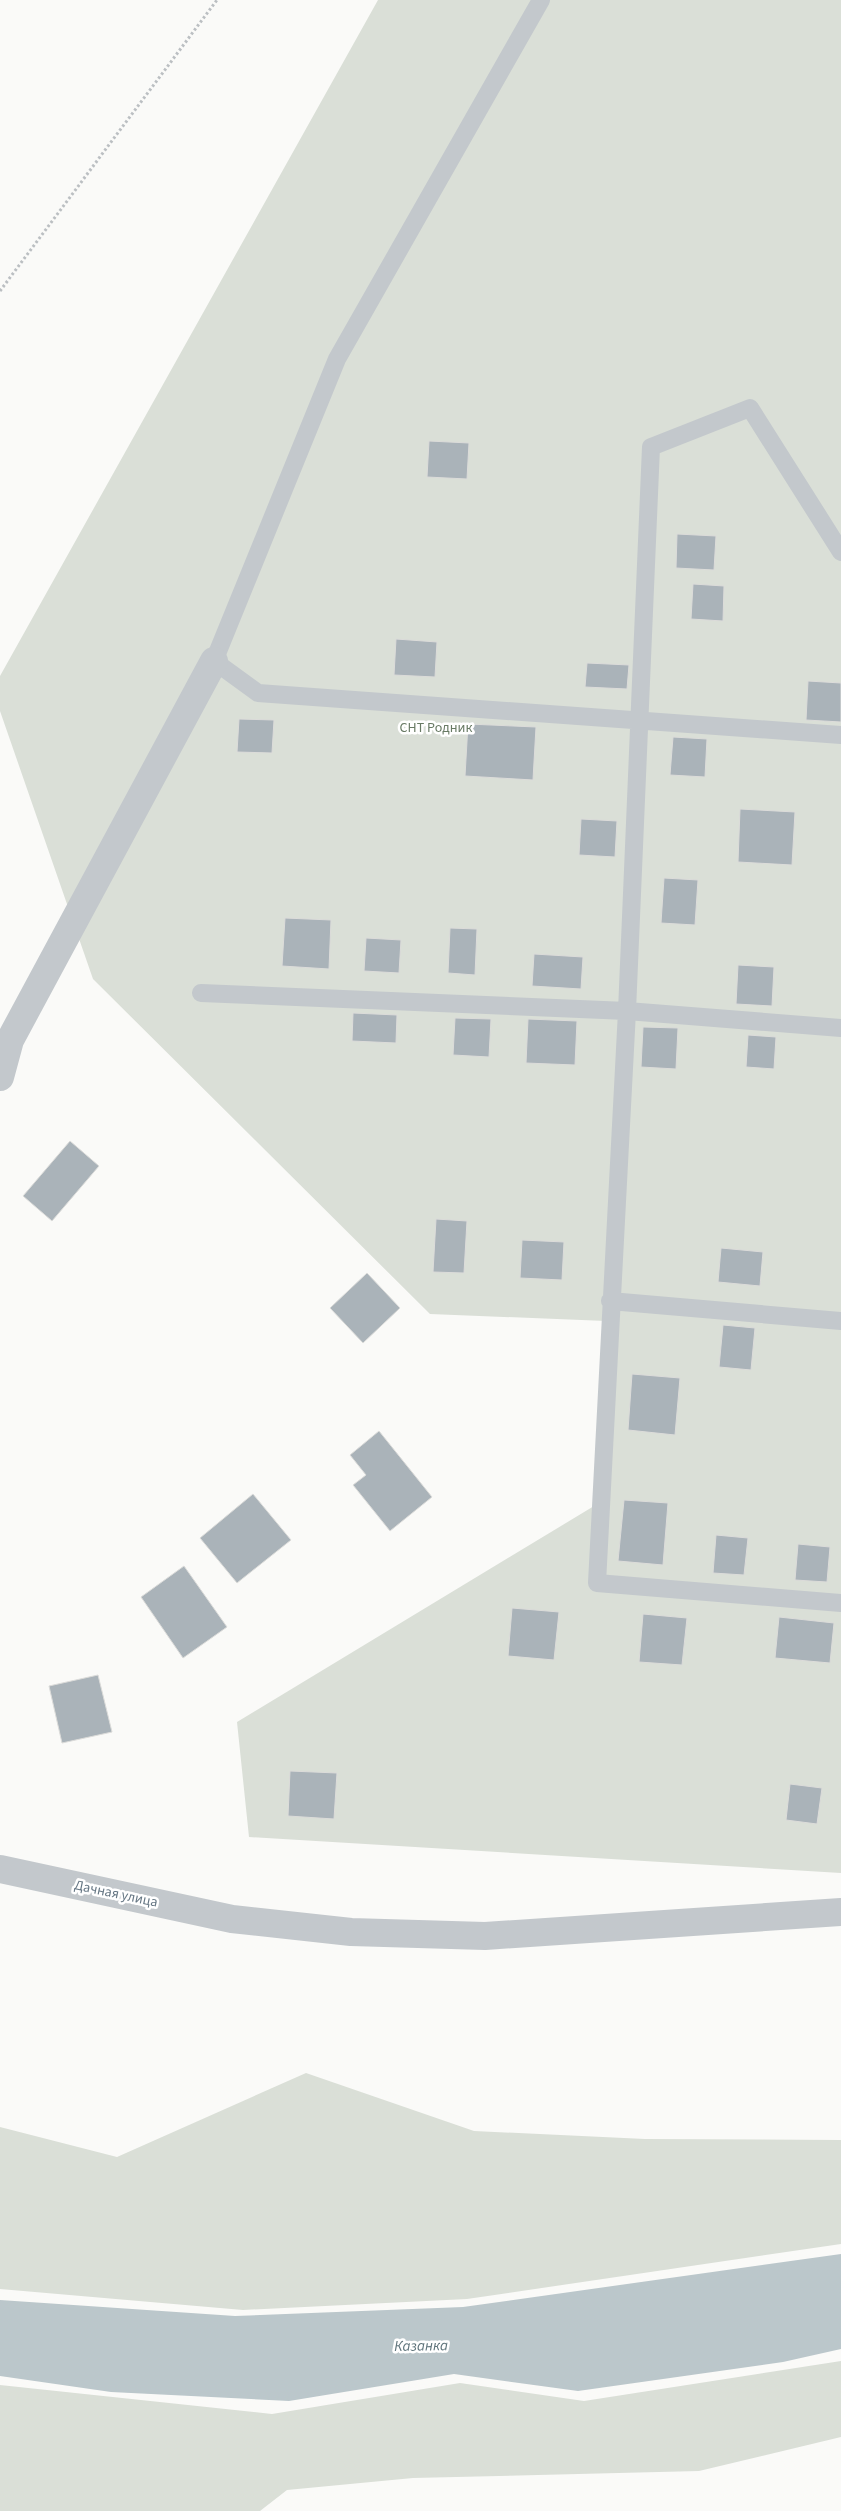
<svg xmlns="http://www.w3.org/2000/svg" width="841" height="2511" font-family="'Source Sans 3',sans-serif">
<rect width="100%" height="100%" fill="#fafaf8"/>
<!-- green -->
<path fill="#dadfd7" d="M378,0H841V1873L249,1837L237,1722L599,1503L606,1321L430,1314L93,979L0,711V676Z
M306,2073L474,2131L645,2139L841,2140V2244L467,2299L243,2310L0,2289V2127L117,2157Z
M841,2361V2437L699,2471L413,2478L287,2490L260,2511H0V2385L272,2414L460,2383L584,2401Z"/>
<!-- water -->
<path fill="#bbc7cb" d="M841,2254V2349L783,2362L578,2391L454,2374L289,2401L111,2392L0,2376V2300L235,2316L463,2307Z"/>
<!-- building -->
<path fill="#aab3b9" stroke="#dcdcda" d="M429,441L469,443L467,479L427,477Z
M677,534L716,536L714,570L676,568Z
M693,584L724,586L723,621L691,619Z
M396,639L437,642L435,677L394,675Z
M587,663L629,665L627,689L585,687Z
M808,681L841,683V722L806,720Z
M239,719L274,720L272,753L237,752Z
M468,724L536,727L533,780L465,776Z
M673,737L707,739L705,777L670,775Z
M740,809L795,812L792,865L738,862Z
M581,819L617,821L615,857L579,855Z
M664,878L698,880L695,925L661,923Z
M285,918L331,920L329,969L282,966Z
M450,928L477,929L475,975L448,973Z
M366,938L401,940L399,973L364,971Z
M534,954L583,957L581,989L532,986Z
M738,965L774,967L772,1006L736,1004Z
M353,1013L397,1015L396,1043L352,1041Z
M455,1018L491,1019L489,1057L453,1055Z
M528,1019L577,1021L575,1065L526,1063Z
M643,1027L678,1028L676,1069L641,1067Z
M748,1035L776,1037L774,1069L746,1067Z
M70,1141L99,1166L52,1221L23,1196Z
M436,1219L467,1221L464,1273L433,1272Z
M522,1240L564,1242L562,1280L520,1278Z
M721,1248L763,1252L760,1286L718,1282Z
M367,1273L400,1308L363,1343L330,1308Z
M723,1325L755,1328L751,1370L719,1367Z
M632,1374L680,1378L675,1435L628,1430Z
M379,1431L432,1497L390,1531L353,1485L366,1475L350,1455Z
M253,1494L291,1540L237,1583L200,1538Z
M624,1500L668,1503L663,1565L618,1561Z
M716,1535L748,1538L744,1575L713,1573Z
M798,1544L830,1547L827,1582L795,1580Z
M184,1566L227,1627L183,1658L141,1597Z
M512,1608L559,1612L554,1660L508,1656Z
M643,1614L687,1618L682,1665L639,1662Z
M779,1617L834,1623L830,1663L775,1658Z
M98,1675L112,1732L62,1743L49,1686Z
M290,1771L337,1773L334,1819L288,1816Z
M790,1784L822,1788L817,1824L786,1820Z"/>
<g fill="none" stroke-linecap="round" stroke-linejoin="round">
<!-- path -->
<path stroke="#bbbfc2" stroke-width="3" stroke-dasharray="2.5 2.5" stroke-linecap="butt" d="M0,291L217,0"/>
<!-- service -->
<path stroke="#c3c8cc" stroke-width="18" d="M541,0L337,359L214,661L258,693L841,735
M201,993L627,1011L651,447L750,408L841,552
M841,1028L627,1011L597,1583L841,1603
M610,1301L841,1321"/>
<!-- minor -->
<path stroke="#c3c8cc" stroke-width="28" d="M0,1077L10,1040L214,661
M0,1869L232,1919L351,1932L485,1936L841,1912"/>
</g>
<g text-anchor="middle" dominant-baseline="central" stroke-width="5" stroke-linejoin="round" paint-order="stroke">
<!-- park labels -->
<g font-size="14" fill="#687a64" stroke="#fff">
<text x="436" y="728">СНТ Родник</text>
</g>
<!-- street labels -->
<g font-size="14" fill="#657683" stroke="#fff">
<text transform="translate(116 1894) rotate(12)">Дачная улица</text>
</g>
<!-- water labels -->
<g font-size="15" font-style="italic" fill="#60757c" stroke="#fff">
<text transform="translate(421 2346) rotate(-1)">Казанка</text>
</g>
</g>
</svg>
